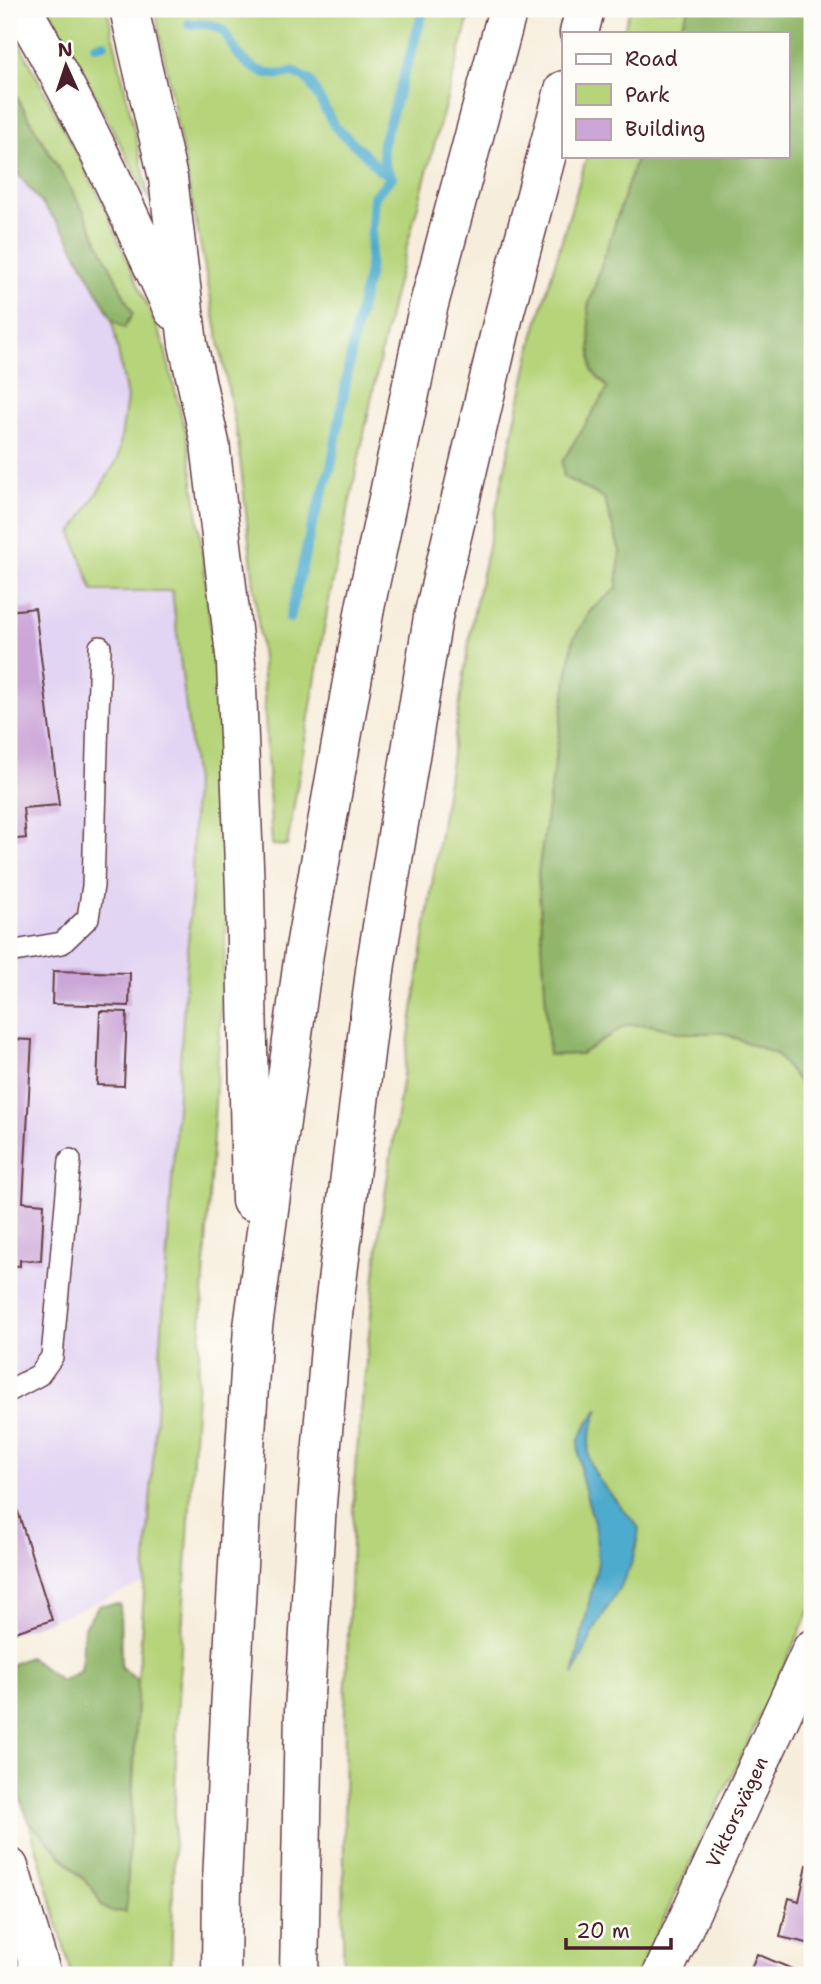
<svg xmlns="http://www.w3.org/2000/svg" width="821" height="1984" font-family="'Shantell Sans',sans-serif">
<rect width="100%" height="100%" fill="#fdfcf7"/>
<filter id="ink" filterUnits="userSpaceOnUse"><feTurbulence type="fractalNoise" baseFrequency=".0143" numOctaves="2"/><feDisplacementMap in="SourceGraphic" scale="14" xChannelSelector="R" yChannelSelector="G"/><feConvolveMatrix kernelMatrix="1 2 1 2 8 2 1 2 1" color-interpolation-filters="sRGB"/></filter>
<filter id="wash" filterUnits="userSpaceOnUse"><feTurbulence type="fractalNoise" baseFrequency=".00686" numOctaves="4" result="noise"/><feDisplacementMap in="SourceGraphic" scale="28" xChannelSelector="R" yChannelSelector="G"/><feGaussianBlur stdDeviation="1.57" result="paint"/><feColorMatrix in="noise" values="0 0 0 0 0 0 0 0 0 0 0 0 0 0 0 0 0 1.4 0 .05"/><feComposite in="paint" operator="in"/></filter>
<g filter="url(#wash)">
<rect width="100%" height="100%" fill="#f7eddc"/>
<!-- built -->
<path fill="#e2d4f3" d="M9,163L66,233L112,319L127,398L118,459L72,533L93,590L172,591L194,774L192,886L145,1583L52,1620L9,1634Z"/>
<!-- green -->
<path fill="#b6d47a" stroke="#807a52" stroke-width="2" d="M49,9H107L150,201L54,17Z
M155,9H471L392,301L329,600L287,846L272,845L262,658L238,440Z
M630,9H689L677,33H623Z
M9,23L104,206L163,342L188,442L202,548L226,775L228,893L177,1713L171,1975H72L29,1821L93,1889L102,1906L131,1833L138,1681L192,886L194,774L172,591H93L72,533L118,459L127,398L112,319L124,327L84,212L9,84Z
M587,156H637L588,307L608,388L562,462L564,477L604,498L620,551L617,588L591,610L573,640L538,874L549,1055L581,1054L627,1025H651L682,1033H723L776,1054L805,1089L812,1094V1606L637,1975H343L345,1707L355,1470L380,1227L473,616L534,334Z"/>
<!-- forest -->
<path fill="#90b66a" stroke="#6d6a4a" stroke-width="2" d="M689,9H812V1094L805,1089L776,1054L723,1033H682L651,1025H627L581,1054L549,1055L538,874L573,640L591,610L617,588L620,551L604,498L564,477L562,462L608,388L592,371L588,307L637,156H788V33H677Z
M9,84L84,212L133,314L124,328L112,319L66,233L9,163Z
M120,1604L121,1667L138,1681L126,1912L109,1911L102,1906L93,1889L29,1821L9,1771V1675L12,1664L29,1657L61,1681L81,1671L84,1627L99,1605Z"/>
<!-- water -->
<path fill="#4eabcd" stroke="#4c657c" stroke-width="2" d="M599,1409C594,1423 586,1442 589,1457C593,1481 624,1508 639,1528C635,1571 619,1586 599,1622C589,1639 582,1658 573,1675L598,1562L596,1530L581,1476L578,1442L588,1422Z"/>
<g fill="none" stroke-linecap="round" stroke-linejoin="round">
<!-- stream -->
<path stroke="#4eabcd" stroke-width="10" d="M189,24C198,24 210,23 217,27C226,31 227,37 231,44C244,67 267,80 292,72L309,80L335,127L367,156L379,170L390,175
M95,46L104,44
M290,618L311,528L331,467L355,331L369,272L374,196L392,177L385,168L382,146L424,9"/>
</g>
<g id="blocks">
<!-- building -->
<path fill="#cba6d7" d="M35,608L59,805L23,808L26,838L9,840V611Z
M53,971L130,973L129,1006L52,1004Z
M100,1011L127,1012L124,1086L97,1085Z
M9,1039L32,1040L23,1202L44,1204L41,1261L20,1260V1266L9,1265Z
M14,1499L52,1620L12,1633L9,1623V1501Z
M807,1865L812,1866V1944L780,1937L789,1898L799,1901Z
M757,1954L806,1975H748Z"/>
</g>
</g>
<g filter="url(#ink)">
<use href="#blocks" fill-opacity="0" stroke="#643e46" stroke-width="2"/>
<g fill="none" stroke-linecap="round" stroke-linejoin="round">
<!-- lane casing -->
<g stroke="#643e46" stroke-width="24">
<path id="lane" d="M9,952L62,943L88,918L93,886L100,647
M9,1391L39,1375L52,1357L70,1160"/>
</g>
<!-- street casing -->
<g stroke="#643e46" stroke-width="41">
<path id="street" d="M662,1975L812,1649"/>
</g>
<!-- secondary casing -->
<g stroke="#643e46" stroke-width="41">
<path id="secondary" d="M9,1867L42,1975"/>
</g>
<!-- highway casing -->
<g stroke="#643e46" stroke-width="41">
<path id="highway" d="M22,9C79,105 126,208 173,310
M129,9L168,178L188,344L210,443L236,663L245,891L251,1201
M579,33L585,9
M221,1975L222,1882L230,1712L241,1509L253,1327L304,953L365,608L428,308L508,9
M299,1975L304,1711L317,1504L332,1323L376,963L433,617L505,311L564,90"/>
</g>
<!-- lane -->
<use href="#lane" stroke="#fff" stroke-width="21"/>
<!-- street -->
<use href="#street" stroke="#fff" stroke-width="38"/>
<!-- secondary -->
<use href="#secondary" stroke="#fff" stroke-width="38"/>
<!-- highway -->
<use href="#highway" stroke="#fff" stroke-width="38"/>
</g>
</g>
<g text-anchor="middle" dominant-baseline="central" stroke-width="5" stroke-linejoin="round" paint-order="stroke">
<!-- street labels -->
<g font-size="19" fill="#4a1f2b" stroke="#fdfcf7">
<text transform="translate(737 1812) rotate(-65)">Viktorsvägen</text>
</g>
</g>
<!-- margin -->
<rect width="821" height="1984" fill="none" stroke="#fdfcf7" stroke-width="35"/>
<!-- legend -->
<rect x="562" y="32" width="228" height="126" fill="#fdfcf7" stroke="#b5a4a5" stroke-width="2"/>
<rect x="576" y="54" width="35" height="10" fill="#ffffff" stroke="#b5a4a5" stroke-width="2"/>
<text x="625" y="66" font-size="21" fill="#4a1f2b">Road</text>
<rect x="576" y="84" width="35" height="21" fill="#b6d47a" stroke="#b5a4a5" stroke-width="2"/>
<text x="625" y="102" font-size="21" fill="#4a1f2b">Park</text>
<rect x="576" y="119" width="35" height="21" fill="#cba6d7" stroke="#b5a4a5" stroke-width="2"/>
<text x="625" y="136" font-size="21" fill="#4a1f2b">Building</text>
<!-- north arrow -->
<g transform="translate(66 66) rotate(357)" stroke="#fdfcf7" stroke-width="5" paint-order="stroke">
<path d="M0-5L12 26L0 18L-12 26Z" fill="#4a1f2b"/>
<text y="-10" font-size="19" font-weight="bold" text-anchor="middle" fill="#4a1f2b">N</text>
</g>
<!-- scale -->
<path d="M566 1938v10h105v-10" fill="none" stroke="#4a1f2b" stroke-width="3.5"/>
<text x="576" y="1938" font-size="21" fill="#4a1f2b" stroke="#fdfcf7" stroke-width="5" paint-order="stroke">20 m</text>
</svg>
